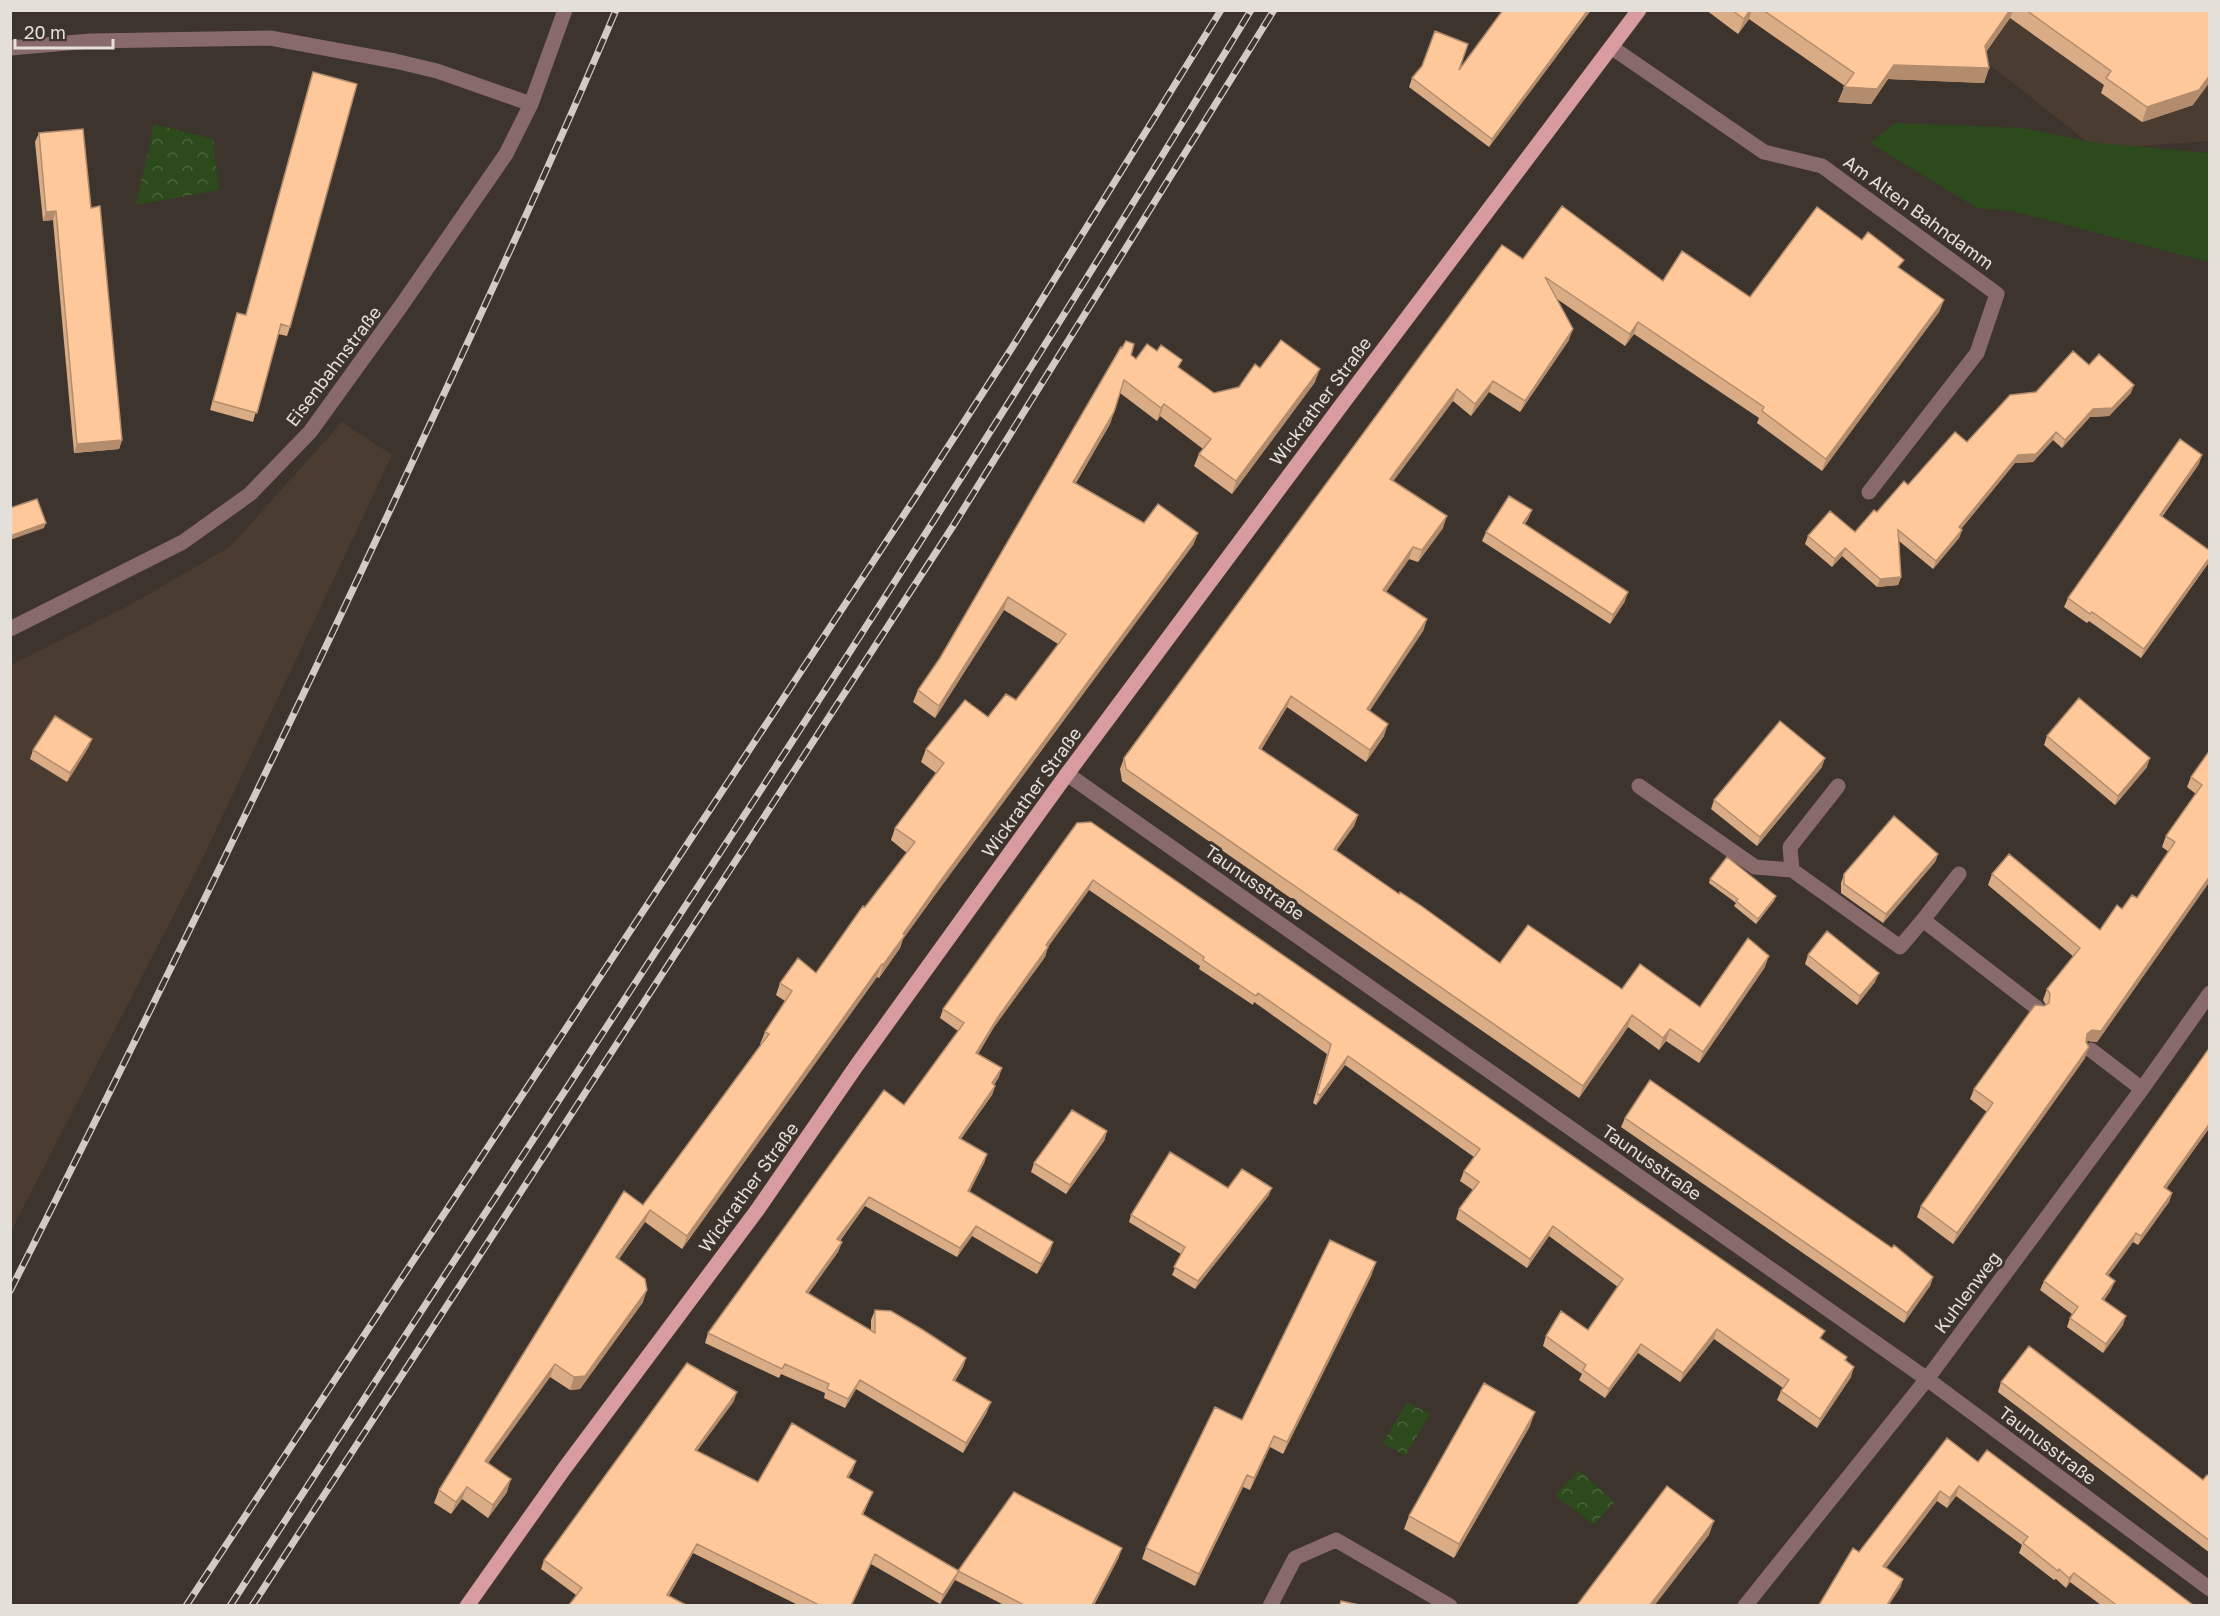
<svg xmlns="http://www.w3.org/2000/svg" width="2220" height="1616" font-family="'Golos Text',sans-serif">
<defs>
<pattern id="park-crowns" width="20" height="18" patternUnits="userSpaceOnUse" patternTransform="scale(1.5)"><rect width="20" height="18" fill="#2c4a1b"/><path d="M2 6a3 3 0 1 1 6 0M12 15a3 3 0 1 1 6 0" fill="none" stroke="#4a643c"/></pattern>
</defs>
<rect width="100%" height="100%" fill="#3d342d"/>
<!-- built -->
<path fill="#4b3c31" d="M1913,11H2209V141L2096,149L2004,76Z
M342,422L392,455L200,864L11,1231V665L128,606L230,547Z"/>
<!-- green -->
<path fill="#2c4a1b" d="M1895,123L2024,128L2090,142L2209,153V262L2012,211L1977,208L1870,143Z"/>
<!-- park -->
<path fill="url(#park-crowns)" d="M154,124L213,139L219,190L136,205Z
M1407,1402L1430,1414L1405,1456L1383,1443Z
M1579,1470L1614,1502L1594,1525L1555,1495Z"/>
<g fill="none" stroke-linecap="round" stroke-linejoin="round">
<!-- minor -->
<path stroke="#886a6b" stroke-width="15" d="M1611,47L1764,152L1822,166L1997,294L1977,353L1869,492
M10,48L90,41L270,38L395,61L437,71L531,104
M10,629L183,542L250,494L310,432L401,306L506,154L531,104L565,10
M1067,774L1927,1379L2210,1589
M1639,786L1755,867L1792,870L1900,947L1923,920L2037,1008
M1792,870L1790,847L1838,786
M1923,920L1959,874
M2091,1050L2142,1089
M1270,1606L1295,1558L1336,1540L1450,1606
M1745,1606L1927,1379L2142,1089L2210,993"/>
<!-- major -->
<path stroke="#d89b9f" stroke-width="15" d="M467,1606L564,1469L758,1209L857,1065L1067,774L1343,403L1639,10"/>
<!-- rail casing -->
<g stroke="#d1cac5" stroke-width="7">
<path id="rail" d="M10,1291C148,1018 282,743 411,465C481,314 551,164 616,10
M186,1606L913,501L1015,343L1221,10
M230,1606C498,1190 773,778 1036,359C1109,243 1180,127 1251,10
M252,1606L953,526L1274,10"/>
</g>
<!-- rail -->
<use href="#rail" stroke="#3d342d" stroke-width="4.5" stroke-dasharray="14" stroke-linecap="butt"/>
</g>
<!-- wall -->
<path fill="#daac85" d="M1503,10H1591L1489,147L1409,87L1412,78L1459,70Z
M1706,10H2210L2193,105L2142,122L2101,93L2104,85L2010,18L1986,52L1989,68L1984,83L1888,79L1871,104L1838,102L1845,86L1749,19L1738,34Z
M313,72L290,327L287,336L278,334L253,422L210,410L237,313L246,315L310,81Z
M39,133L91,208L122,440L119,449L74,453L53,220L43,221L35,142Z
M1523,259L1663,281L1750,297L1901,269L1944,300L1939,312L1822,471L1757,423L1759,418L1634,334L1625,346L1557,299L1569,340L1520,412L1489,392L1471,416L1453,401L1393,481L1443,528L1418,562L1409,559L1386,592L1427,619L1423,631L1369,711L1384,736L1366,762L1287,707L1261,750L1358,815L1354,826L1336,851L1500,963L1622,989L1700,1007L1765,967L1699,1063L1666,1041L1659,1050L1628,1027L1579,1098L1122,781L1120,769L1124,758Z
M1131,355L1136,359L1179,368L1214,393L1239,387L1260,368L1315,382L1232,494L1194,466L1199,454L1203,449L1160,416L1157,421L1120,393L1110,424L1076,483L1144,523L1198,533L1193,545L937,892L903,939L900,948L879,978L877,977L682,1249L645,1222L619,1259L643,1302L580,1389L570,1390L550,1377L488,1463L507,1492L488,1518L462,1499L451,1514L434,1503L439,1490L643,1205L761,1044H760L765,1032L785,1001L776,995L780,983L816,973L907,853L891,840L895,828L936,773L921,762L926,749L988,717L1016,700L1058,644L1004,610L935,718L913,702L918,690L940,658Z
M2089,365L2131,393L2109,416L2090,417L2062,448L2053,440L2033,462L2015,463L1961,529L1962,530L1959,538L1933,569L1899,541L1901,577L1898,585L1877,587L1842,556L1832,567L1805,544L1808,536L1855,532L1908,485L2036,392Z
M2199,464L2162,517L2210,551V561L2141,658L2089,621L2087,623L2064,607L2068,598Z
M1532,510L1528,519L1525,524L1625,601L1610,624L1482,541L1486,532Z
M2047,736L2147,767L2115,805L2044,745Z
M92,739L88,748L67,782L30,759L33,750Z
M2210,750V881L2097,1042L2088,1041L2086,1042L2085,1058L1953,1244L1917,1217L1921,1206L1987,1112L1970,1099L1974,1089L2046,1005L2043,1000L2047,989L2074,957L1988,885L1992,874L2100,930L2122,909L2137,898L2169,852L2162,847L2166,836L2196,794L2187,787L2191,777Z
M1822,767L1757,846L1711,809L1714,800Z
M1077,823L1847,1357L1846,1361L1851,1377L1817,1428L1777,1400L1781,1391L1783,1388L1714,1339L1680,1382L1638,1353L1605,1398L1579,1380L1582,1374L1543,1346L1546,1336L1588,1330L1618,1287L1549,1236L1527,1268L1456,1219L1459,1209L1473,1190L1460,1181L1464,1171L1474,1157L1345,1065L1316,1105L1313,1103L1327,1054L1254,1002L1253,1005L1199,969L1200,966L1089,890L1048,947L1045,957L994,1027L978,1054L999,1077L994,1085L995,1086L992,1095L961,1139L987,1154L984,1163L969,1192L1050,1252L1037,1274L972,1236L957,1257L865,1206L840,1241L842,1242L838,1252L808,1294L871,1331V1320L875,1310L966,1358L963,1367L955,1381L987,1412L963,1453L856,1389L845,1408L824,1398L825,1393L781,1374L779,1378L705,1343L708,1333L904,1105L958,1031L940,1018L943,1009Z
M1938,854L1935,862L1883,923L1841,893V883L1844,874Z
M1710,879L1776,896L1774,901L1756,924L1734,906L1736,903L1709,883Z
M1808,955L1875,982L1857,1005L1805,964Z
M1625,1118L1933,1277L1930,1286L1904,1323L1621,1127Z
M2210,1127L2166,1189L2172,1193L2169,1202L2138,1245L2133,1242L2108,1276L2111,1290L2104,1300L2123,1325L2103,1353L2067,1327L2070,1318L2072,1314L2040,1290L2044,1281Z
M1107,1131L1104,1141L1066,1194L1031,1172L1034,1163Z
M1228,1188L1269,1195L1195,1289L1172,1275L1181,1254L1129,1222L1131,1215Z
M1372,1274L1283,1454L1270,1447L1250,1490L1243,1487L1195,1586L1142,1559L1146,1548L1242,1420Z
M2001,1382L2203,1480L2210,1477V1553L1998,1392Z
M734,1401L697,1451L758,1482L853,1470L848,1478L869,1501L863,1515L959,1571L1119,1557L1094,1605H1004L955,1580L940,1604L871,1564L852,1605H798L693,1553L669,1596L576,1595L541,1569L544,1560Z
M1530,1426L1454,1558L1404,1529L1409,1516Z
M1978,1462L2193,1605H2101L2070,1582L2066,1588L2056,1579L2054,1580L2019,1553L2022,1545L1956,1496L1947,1508L1937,1501L1886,1568L1903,1579L1900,1588L1859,1552Z"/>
<!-- shaded-wall -->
<path fill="#b28c6c" d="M1588,10H1591L1489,147L1492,139Z
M1750,10H1752L1749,19L1738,34L1744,19Z
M2010,10H2013L2010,18L1979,61L1985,46Z
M1894,65L1989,68L1984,83L1888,79L1871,104L1838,102L1844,87Z
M2210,75V82L2193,105L2142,122L2147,107Z
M56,211L53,220L43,221L46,212Z
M1944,300L1939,312L1822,471L1826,459Z
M1638,322L1634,334L1625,346L1630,334Z
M1573,329L1569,340L1520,412L1525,401Z
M1320,369L1315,382L1232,494L1236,481Z
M1493,381L1489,392L1471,416L1475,404Z
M2134,385L2131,393L2109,416L2090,417L2062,448L2065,440L2093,409Z
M1457,389L1453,401L1386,491L1390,479Z
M1164,404L1160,416L1157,421L1161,408Z
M1114,412L1110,424L1069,494L1073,482Z
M2056,432L2053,440L2033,462L2015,463L1956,535L1959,527L2018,455Z
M122,440L119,449L74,453L77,444Z
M2202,455L2199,464L2156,524L2160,515Z
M1532,510L1528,519L1520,532L1523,523Z
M1447,516L1443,528L1418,562L1422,550Z
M46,523L44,528L10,540V536Z
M1962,530L1959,538L1933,569L1936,561Z
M1198,533L1193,545L937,892L903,939L900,948L879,978L883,965L903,934L942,879Z
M1413,547L1409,559L1379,602L1383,590Z
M1845,548L1842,556L1832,567L1835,559Z
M2210,557L2209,562L2141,658L2144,649Z
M1901,577L1898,585L1877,587L1880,579Z
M1628,592L1625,601L1610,624L1613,615Z
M1008,597L1004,610L935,718L939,706Z
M1427,619L1423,631L1363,721L1367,709Z
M1291,696L1287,707L1255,760L1259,748Z
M1388,724L1384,736L1366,762L1370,750Z
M92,739L88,748L67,782L70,773Z
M1825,758L1822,767L1757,846L1760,837Z
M2150,758L2147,767L2115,805L2118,796Z
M1358,815L1354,826L1329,860L1334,849Z
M1938,854L1935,862L1883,923L1886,914Z
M2210,876V881L2097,1042L2088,1041L2083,1045L2087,1034Z
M1093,880L1089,890L1042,955L1046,945Z
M1776,896L1774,901L1756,924L1758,919Z
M1048,947L1045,957L994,1027L973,1063L976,1053L998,1017Z
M1769,956L1765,967L1699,1063L1703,1052Z
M882,964L877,977L682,1249L687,1236Z
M1879,973L1875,982L1857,1005L1860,996Z
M1632,1015L1628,1027L1579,1098L1583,1086Z
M1670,1029L1666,1041L1659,1050L1663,1038Z
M2089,1047L2085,1058L1953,1244L1957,1233Z
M1348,1056L1345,1065L1316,1105L1320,1095Z
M1002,1068L999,1077L989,1093L992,1083Z
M995,1086L992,1095L955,1147L959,1138Z
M2210,1123V1127L2161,1196L2164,1187Z
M1107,1131L1104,1141L1066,1194L1070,1185Z
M987,1154L984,1163L965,1201L968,1191Z
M1272,1188L1269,1195L1195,1289L1198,1281Z
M2172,1193L2169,1202L2138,1245L2141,1236Z
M869,1197L865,1206L834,1248L837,1239Z
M650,1210L645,1222L611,1269L616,1257Z
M976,1226L972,1236L957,1257L960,1248Z
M1553,1226L1549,1236L1527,1268L1530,1259Z
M2136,1233L2133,1242L2103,1283L2106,1274Z
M842,1242L838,1252L802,1302L806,1292Z
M1053,1242L1050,1252L1037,1274L1041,1264Z
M1376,1262L1372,1274L1283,1454L1287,1442Z
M1933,1277L1930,1286L1904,1323L1907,1313Z
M2115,1281L2111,1290L2099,1308L2102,1299Z
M647,1290L643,1302L580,1389L570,1390L574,1377Z
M2126,1316L2123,1325L2103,1353L2106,1344Z
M1717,1329L1714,1339L1680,1382L1683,1373Z
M1641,1344L1638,1353L1605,1398L1609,1389Z
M966,1358L963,1367L950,1390L953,1380Z
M555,1364L550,1377L481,1473L485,1461Z
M1854,1367L1851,1377L1817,1428L1820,1419Z
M860,1380L856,1389L845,1408L848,1399Z
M737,1392L734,1401L691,1459L695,1450Z
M991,1402L987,1412L963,1453L966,1443Z
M1535,1412L1530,1426L1454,1558L1459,1544Z
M1274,1436L1270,1447L1250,1490L1254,1478Z
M856,1461L853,1470L843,1487L847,1477Z
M1247,1475L1243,1487L1195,1586L1199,1574Z
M511,1479L507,1492L488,1518L493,1505Z
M1959,1486L1956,1496L1947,1508L1950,1498Z
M467,1487L462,1499L451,1514L456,1502Z
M1940,1491L1937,1501L1880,1576L1883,1566Z
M1714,1521L1709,1535L1655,1605H1650Z
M697,1544L693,1553L664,1604L667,1595Z
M1122,1548L1119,1557L1094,1605H1092Z
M875,1554L852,1605H851Z
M959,1571L955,1580L940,1604L943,1595Z
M2074,1573L2070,1582L2066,1588L2069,1578Z
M1903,1579L1900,1588L1889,1605H1887Z"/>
<!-- building -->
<path fill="#fec89b" stroke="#b28c6c" stroke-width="1.5" d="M1503,10H1588L1492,139L1412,78L1422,66L1435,31L1468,44L1459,70Z
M1732,10H1750L1744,19Z
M1763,10H2010L1985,46L1989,68L1894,65L1877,89L1844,87L1854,73Z
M2026,10H2210V75L2199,90L2147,107L2106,78L2111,71Z
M313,72L357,84L290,327L281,324L257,413L213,401L237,313L246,315Z
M83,129L91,208L100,206L122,440L77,444L56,211L46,212L39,133Z
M1562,206L1663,281L1682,251L1750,297L1817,207L1862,240L1868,232L1904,260L1898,267L1944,300L1826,459L1762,411L1764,407L1638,322L1630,334L1545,277L1573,329L1525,401L1493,381L1475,404L1457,389L1390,479L1447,516L1422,550L1413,547L1383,590L1427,619L1367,709L1388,724L1370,750L1291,696L1259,748L1358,815L1334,849L1399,894L1400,892L1420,905L1500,963L1528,925L1622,989L1640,964L1700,1007L1748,938L1769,956L1703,1052L1670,1029L1663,1038L1632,1015L1583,1086L1126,769L1124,758L1502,245L1523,259Z
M1281,340L1320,369L1236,481L1199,454L1211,439L1164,404L1161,408L1124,380L1114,412L1073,482L1144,523L1158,504L1198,533L942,879L903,934L905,935L883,965L882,964L687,1236L650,1210L616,1257L645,1279L647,1290L585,1376L574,1377L555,1364L485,1461L511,1479L493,1505L467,1487L456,1502L439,1490L624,1191L643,1205L769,1034L765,1032L792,991L780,983L798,958L816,973L863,906L865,907L915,842L895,828L944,763L926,749L965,700L988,717L1006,694L1016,700L1066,634L1008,597L939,706L918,690L940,658L1121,347L1122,348L1126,341L1134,344L1131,355L1136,359L1147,344L1157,351L1161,345L1182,360L1178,367L1214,393L1239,387L1255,364L1260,368Z
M2073,351L2089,365L2099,354L2134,385L2112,408L2093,409L2065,440L2056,432L2036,454L2018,455L1959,527L1962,530L1936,561L1898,530L1901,577L1880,579L1845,548L1835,559L1808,536L1830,511L1855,532L1874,510L1877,512L1904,481L1908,485L1955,432L1967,442L2010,395L2036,392Z
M2180,439L2202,455L2160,515L2210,551V557L2144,649L2092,612L2090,614L2068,598Z
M1509,496L1532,510L1523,523L1628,592L1613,615L1486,532Z
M37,499L46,523L10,536V508Z
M2079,698L2150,758L2118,796L2047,736Z
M55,716L92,739L70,773L33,750Z
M1780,721L1825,758L1760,837L1714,800Z
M2210,750V876L2101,1031L2092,1030L2087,1034L2086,1042L2089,1047L1957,1233L1921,1206L1993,1103L1974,1089L2035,1005L2044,1006L2049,1003L2050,994L2047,989L2080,948L1992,874L2009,854L2100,930L2117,905L2122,909L2132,895L2137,898L2175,842L2166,836L2202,785L2191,777Z
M1894,816L1938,854L1886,914L1844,884V874Z
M1091,822L1825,1331L1820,1338L1847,1357L1845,1360L1854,1367L1820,1419L1781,1391L1789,1380L1717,1329L1683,1373L1641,1344L1609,1389L1583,1370L1586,1365L1546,1336L1561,1311L1588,1330L1623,1279L1553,1226L1530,1259L1459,1209L1479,1182L1464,1171L1480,1149L1348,1056L1320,1095L1317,1094L1331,1044L1258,993L1256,996L1203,960L1204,957L1093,880L1046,945L1048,947L998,1017L976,1053L1002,1068L992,1083L995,1086L959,1138L987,1154L968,1191L1053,1242L1041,1264L976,1226L960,1248L869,1197L837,1239L842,1242L806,1292L875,1333V1310L891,1311L923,1330L966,1358L953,1380L991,1402L966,1443L860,1380L848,1399L827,1389L829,1384L785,1364L782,1369L708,1333L884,1090L904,1105L964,1023L943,1009L1077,823Z
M1727,857L1776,896L1758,919L1736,901L1738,899L1710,879Z
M1827,931L1879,973L1860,996L1808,955Z
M2210,1047V1123L2164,1187L2172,1193L2141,1236L2136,1233L2106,1274L2115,1281L2102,1299L2126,1316L2106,1344L2070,1318L2078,1307L2044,1281Z
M1650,1080L1892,1248L1894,1245L1933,1277L1907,1313L1625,1118Z
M1072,1110L1107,1131L1070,1185L1034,1163Z
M1170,1152L1228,1188L1242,1169L1272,1188L1198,1281L1174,1267L1185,1247L1131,1215Z
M1330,1240L1376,1262L1287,1442L1274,1436L1254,1478L1247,1475L1199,1574L1146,1548L1215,1407L1242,1420Z
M2029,1346L2203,1480L2207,1475L2210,1477V1541L2001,1382Z
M687,1363L737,1392L695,1450L758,1482L792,1423L856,1461L847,1477L873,1492L862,1514L959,1571L943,1595L875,1554L851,1605H819L697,1544L667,1595L686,1605H569L582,1588L544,1560Z
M1484,1383L1535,1412L1459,1544L1409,1516Z
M1947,1438L1978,1462L1987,1450L2193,1605H2113L2115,1604L2074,1573L2069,1578L2059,1569L2058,1571L2023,1543L2028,1537L1959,1486L1950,1498L1940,1491L1883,1566L1903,1579L1887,1605H1819L1853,1548L1859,1552Z
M1667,1486L1714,1521L1650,1605H1577Z
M1014,1492L1122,1548L1092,1605H1024L958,1571Z
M1341,1601L1359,1605H1340Z"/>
<g text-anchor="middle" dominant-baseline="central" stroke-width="6" stroke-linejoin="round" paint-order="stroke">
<!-- street labels -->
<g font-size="18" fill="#e5dfda" stroke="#3d342d">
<text transform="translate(1919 212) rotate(36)">Am Alten Bahndamm</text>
<text transform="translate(333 366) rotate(-53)">Eisenbahnstraße</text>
<text transform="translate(1320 401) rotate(-53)">Wickrather Straße</text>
<text transform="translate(1031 792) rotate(-54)">Wickrather Straße</text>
<text transform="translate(1255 882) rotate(35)">Taunusstraße</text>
<text transform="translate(1652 1162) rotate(35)">Taunusstraße</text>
<text transform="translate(748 1187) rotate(-54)">Wickrather Straße</text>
<text transform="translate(1967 1292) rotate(-53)">Kuhlenweg</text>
<text transform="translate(2048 1445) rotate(37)">Taunusstraße</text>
</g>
</g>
<!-- border -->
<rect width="2220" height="1616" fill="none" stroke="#e5dfda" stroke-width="24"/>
<!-- scale -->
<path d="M15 39v9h98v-9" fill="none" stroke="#e5dfda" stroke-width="3"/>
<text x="24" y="39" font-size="18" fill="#e5dfda" stroke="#3d342d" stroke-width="4.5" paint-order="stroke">20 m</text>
</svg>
